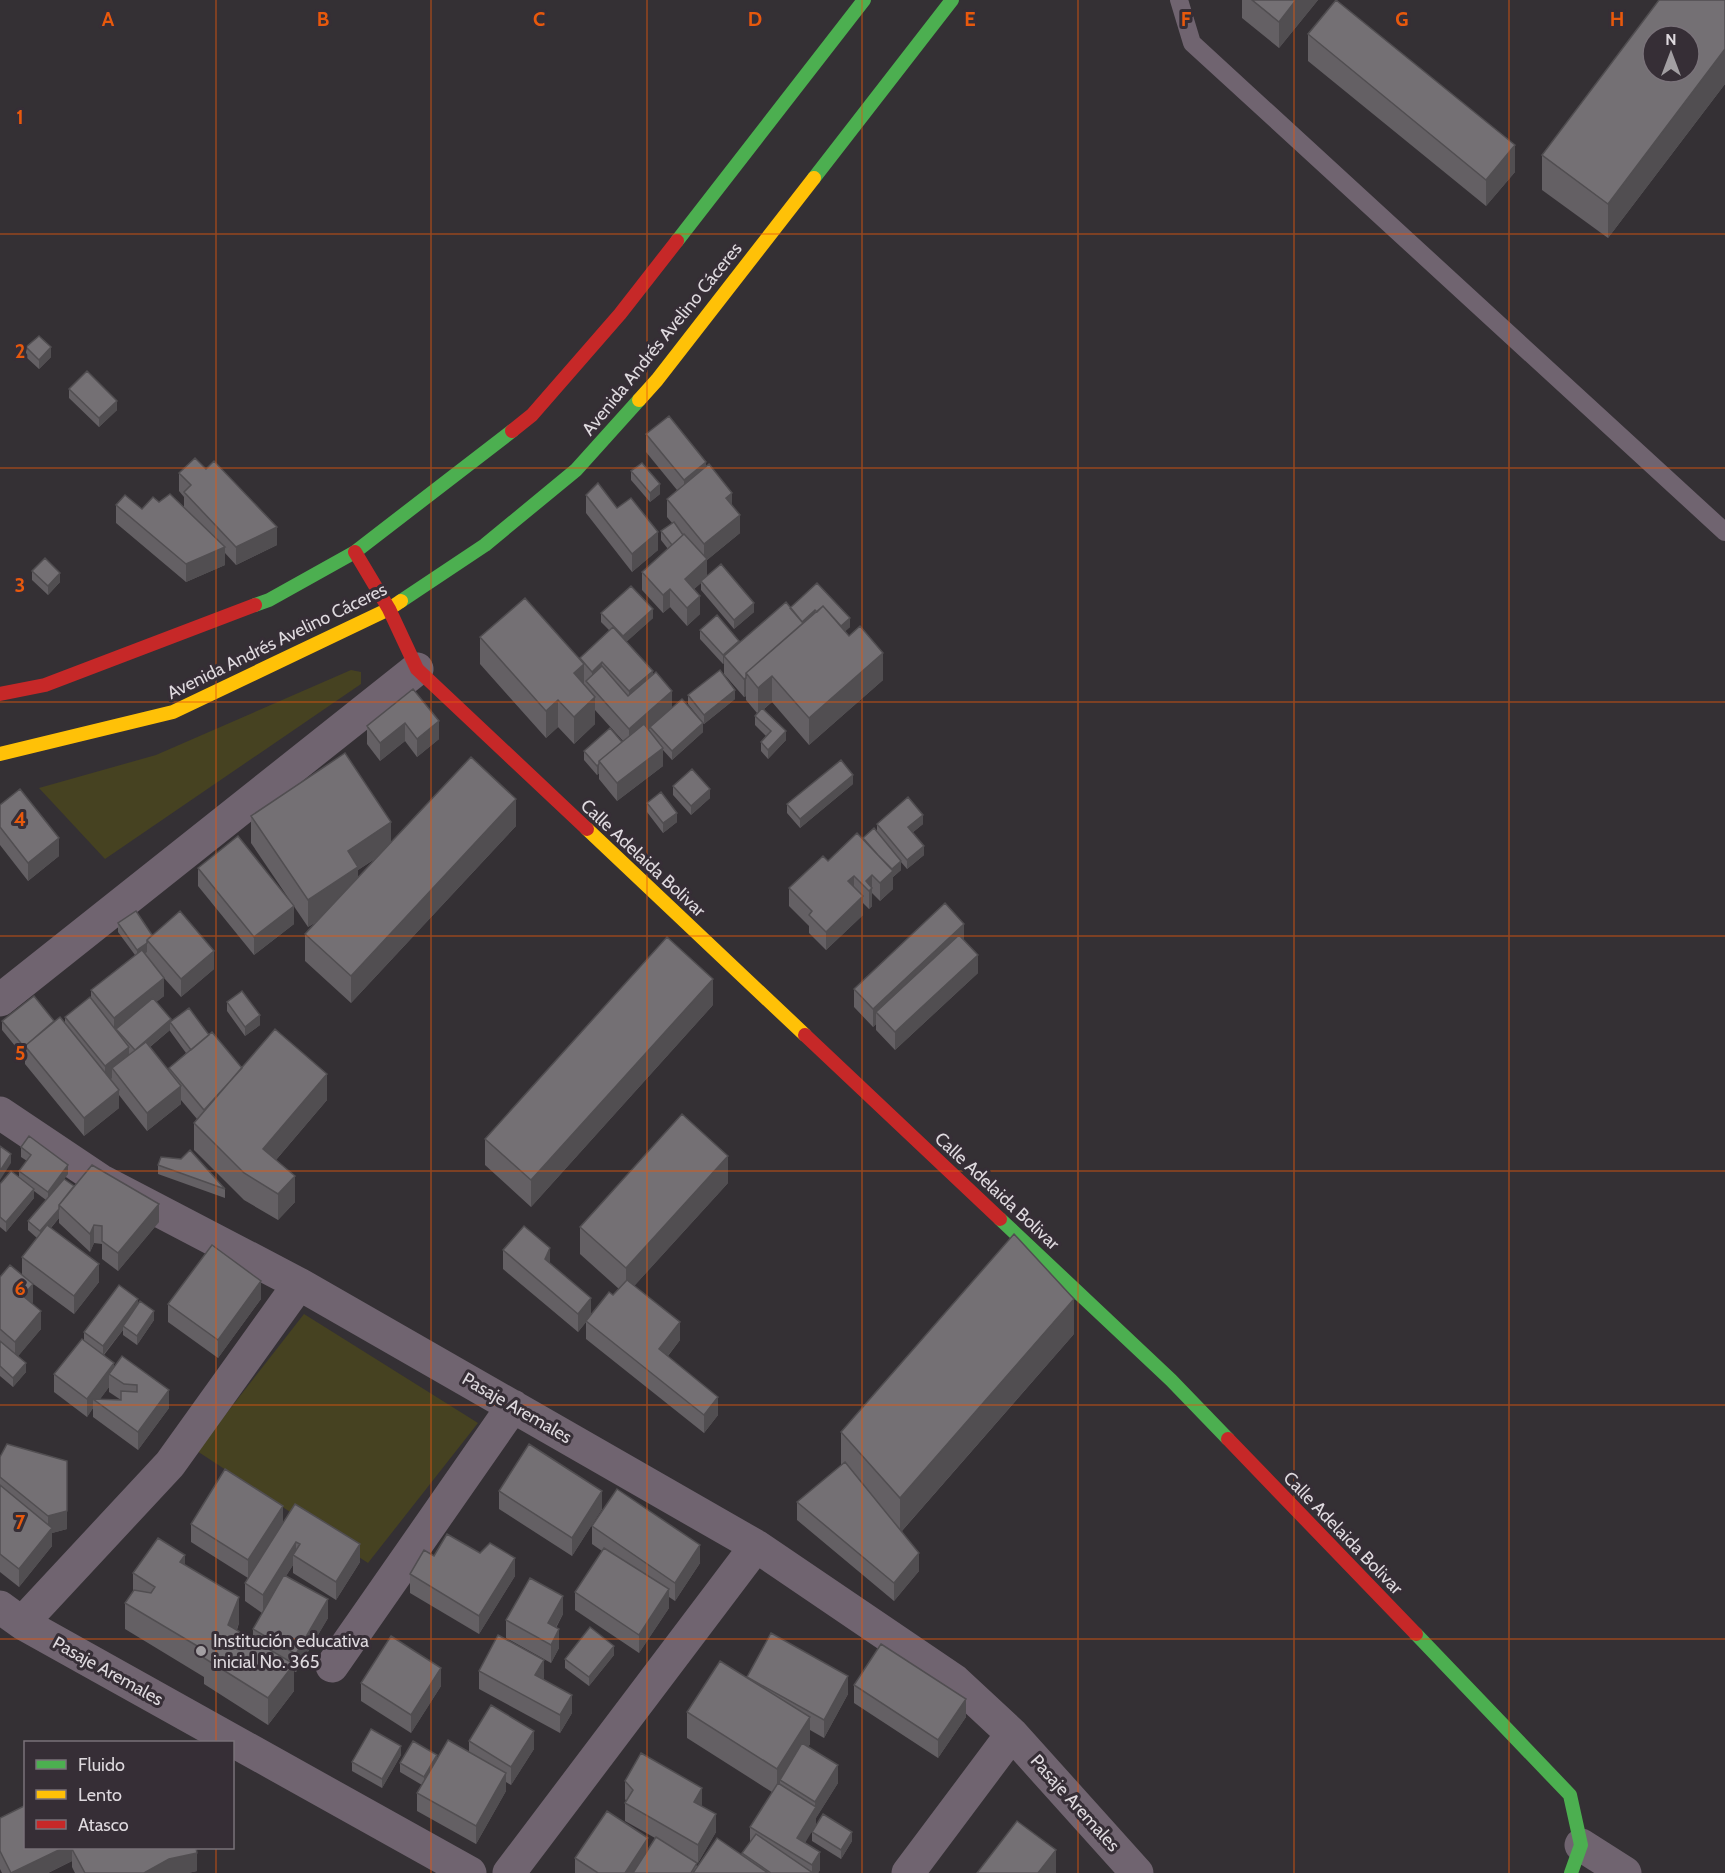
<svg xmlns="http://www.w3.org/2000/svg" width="1725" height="1873" font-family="Cabin,sans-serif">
<rect width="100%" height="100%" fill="#343034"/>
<!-- green -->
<path fill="#464221" d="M351,670L361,672V684L105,859L39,788L156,755Z
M304,1314L478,1423L368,1563L197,1451Z"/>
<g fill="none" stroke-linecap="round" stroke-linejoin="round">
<!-- lane -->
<path stroke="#706470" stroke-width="18" d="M1179,0L1192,43L1725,532"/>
<!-- street -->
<path stroke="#706470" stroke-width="33" d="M0,1000L417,669
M0,1113L100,1180L299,1284L756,1546L955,1681L1012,1734L1137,1873
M0,1607L22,1623L470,1873
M22,1623L170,1464L299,1284
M332,1666L513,1406
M1581,1845L1625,1873
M509,1873L756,1546
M908,1873L1012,1734"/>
<!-- fast -->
<path stroke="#4caf50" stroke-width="14" d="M814,178L952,0
M677,241L864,0
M401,601L485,545L576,470L639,400
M255,605L269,600L355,552L512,431
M1000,1219L1171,1380L1228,1439
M1416,1634L1570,1795L1581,1845L1571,1873"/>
<!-- slow -->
<path stroke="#ffc107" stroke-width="14" d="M639,400L657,380L814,178
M0,754L173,712L389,609L401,601
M587,829L805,1035"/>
<!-- jam -->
<path stroke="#c62828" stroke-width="14" d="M512,431L532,415L620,314L677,241
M355,552L389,609L417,669L587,829
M0,694L45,685L255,605
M805,1035L1000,1219
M1228,1439L1416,1634"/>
</g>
<!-- wall -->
<path fill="#646064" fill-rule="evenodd" d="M1242,0H1318L1279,48L1242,18Z
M1725,0V84L1608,238L1542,190V155Z
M1308,34L1515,172L1486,206L1308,61Z
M26,347L51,357L39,369L26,357Z
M69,389L117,410L99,427L69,398Z
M646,434L706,467L732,505L740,533L707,560V576L754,612L734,629L701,590V583L694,589L700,614L687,626L670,607L663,613L642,590V572L668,549L661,540V531L672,523L667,517V499L677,490L646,452Z
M631,471L660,494L650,502L631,480Z
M179,473L277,545L236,565L225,553V565L186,582L116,523V505L142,509L159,502L184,507V497L179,491Z
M586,495L617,508L658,550L632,572L586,513Z
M32,571L60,582L48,595L32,580Z
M817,583L850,627L845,631L883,680L809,745L772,702L764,709L786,740L768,759L761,751V742L766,736L755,725V716L757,713L746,700V696L744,697L724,674V663L723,664L700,639V630L739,643L790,608Z
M601,613L653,618L626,642L653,675L672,707L703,732L672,760L663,750V766L617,801L599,779V773L597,775L584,760V751L623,741L595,710V724L574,744L558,727L546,738L480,664V637L580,659L610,631L601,622Z
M413,689L439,739L417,757L405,741L380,761L367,744V726Z
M688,695L735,699L704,724L688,704Z
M853,784L800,828L787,813V804Z
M673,786L710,798L691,815L673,795Z
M647,803L677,822L663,833L647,812Z
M0,805L59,856L28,881L0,845Z
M251,816L391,843L516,826L351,1003L305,961V934L318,921L308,927L251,843ZM378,857L358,878V870Z
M877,824H923L912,833L924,855L907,869L901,862V870L893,877V889L880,901L872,893V906L869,909L863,903V915L826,950L809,933V926L789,906V888L828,861L863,840V838L877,831Z
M198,868L294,924L254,955L198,886Z
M118,923L152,935L214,969L181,997L164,978V996L156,1002L171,1021L209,1035L242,1068L327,1100L276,1160L295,1202L278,1220L244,1200L194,1150V1123L197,1119L181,1100V1104L147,1131L119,1095V1108L84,1136L25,1064V1058L2,1030V1021H54L65,1024V1017L91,999V990L135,955L118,932ZM170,1030V1031L186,1053L169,1068V1071L150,1047Z
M978,973L895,1050L876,1030V1024L873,1027L854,1007V989Z
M227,1002L260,1025L245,1036L227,1011Z
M713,1005L531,1207L485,1165V1139Z
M21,1147L68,1174L64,1179L74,1186L159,1222L118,1271L102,1259V1244L94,1243L90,1252L59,1223V1218L51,1228L99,1282L74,1314L32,1283L33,1302L32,1303L41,1329L18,1356L26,1372L13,1387L0,1376V1277L22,1275V1257L37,1238L28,1230V1221L46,1200L34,1191V1198L6,1232L0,1227V1184L19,1177V1171L27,1161L21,1157Z
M158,1165L225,1189V1198L158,1174Z
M728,1183L634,1286L680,1340L668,1356L718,1415L704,1433L586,1339V1322L578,1332L503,1269V1250L550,1264L591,1314L613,1295L619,1289L580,1254V1227Z
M261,1299L218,1358L168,1322V1304Z
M138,1303L154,1320L137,1345L123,1335V1330L104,1355L114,1367L169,1408L138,1450L93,1417V1408L87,1417L54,1392V1374L84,1340V1332ZM109,1387V1392L121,1400L100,1399Z
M1074,1334L902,1531L919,1571L894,1601L797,1520V1502L841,1466V1432Z
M0,1457L67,1529L52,1533V1546L19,1587L0,1572Z
M499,1491L602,1509L572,1556L499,1509Z
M283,1522L360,1562L336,1600L293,1573V1565L286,1576L328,1618L296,1672L294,1671V1691L268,1725L204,1684V1677L125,1629V1603L133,1591V1573L185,1565L239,1623L237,1630L253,1640V1629L262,1613L245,1601V1583L248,1578L191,1542V1524Z
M592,1526L700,1563L675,1601L669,1597V1608L639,1653L575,1610V1592L602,1551L592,1544Z
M434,1556L515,1576L479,1634L410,1593V1574Z
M563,1614L556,1628L559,1648L551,1663L506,1638V1620Z
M614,1655L589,1686L565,1668V1659Z
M479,1671L544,1678L543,1679L572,1713L560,1733L479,1689Z
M747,1677L848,1694L824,1738L810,1730V1744L808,1747L838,1783L816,1818L805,1843L820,1870L818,1873H575V1858L648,1849L655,1838L625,1821V1803L626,1801L625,1799V1781L702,1806L716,1832L698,1863L691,1859L697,1866L742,1855V1853L750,1842V1827L772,1792L687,1738V1712L747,1678Z
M361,1683L441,1686L411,1733L361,1701Z
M854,1685L966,1717L938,1758L854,1703Z
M469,1741L534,1749L511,1785L506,1782V1791L476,1844L417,1811V1793L422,1785L400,1772V1763L437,1758L469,1752Z
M401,1755L382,1788L352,1771V1762Z
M0,1818L26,1848H196L197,1871L188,1873H75L72,1867V1861L48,1873H2L0,1869Z
M812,1832L852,1841L841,1859L812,1841Z"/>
<!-- shaded-wall -->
<path fill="#514e51" d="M1296,0H1318L1279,48V22Z
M1725,49V84L1608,238V204Z
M1515,145V172L1486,206V180Z
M51,347V357L39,369V360Z
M117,401V410L99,427V418Z
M706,462V480L684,499V480Z
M660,484V494L650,502V493Z
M732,493V511L726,498Z
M740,515V533L707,560V577L701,581V583L685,597V579L704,562V544Z
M277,527V545L236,565V547Z
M658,532V550L632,572V554Z
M225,547V565L186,582V564Z
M60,573V582L48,595V586Z
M670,589V607L663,613V595Z
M700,596V614L687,626V608Z
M754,603V612L734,629V620Z
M653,609V618L623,645V636Z
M815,610V619L800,624Z
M850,618V627L835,641V631Z
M739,641V650L724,656V663L723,664V655Z
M883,653V680L809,745V718Z
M602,662V681L592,688V672Z
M584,664V691L574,673Z
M653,671V689L629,709V691Z
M772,676V702L758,714V688Z
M746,678V696L744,697V679Z
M735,690V699L704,724V715Z
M672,691V709L629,747V729Z
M595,697V724L574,744V717Z
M558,700V727L546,738V711Z
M439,721V739L417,757V739Z
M405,723V741L380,761V743Z
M703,723V732L672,760V751Z
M786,731V740L768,759V750Z
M663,748V766L617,801V783Z
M599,764V773L597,775V766Z
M853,775V784L800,828V819Z
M710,789V798L691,815V806Z
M516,799V826L351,1003V976Z
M677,813V822L663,833V823Z
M923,815V824L908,836V827Z
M391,822V848L358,870V894L308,927V900L348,851Z
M59,838V856L28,881V863Z
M924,846V855L907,869V860Z
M901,861V870L893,877V889L880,901V883L890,870Z
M872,875V906L869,909V891L866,881Z
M854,876V894L848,881Z
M863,896V915L826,950V932Z
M294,906V924L254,955V937Z
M964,924V942L876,1012V1024L873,1027V1009Z
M147,943V952L137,959V950Z
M214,951V969L181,997V979Z
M978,955V973L895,1050V1032Z
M164,978V996L119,1032L116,1029V1034L114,1036V1018Z
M713,979V1005L531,1207V1180Z
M260,1015V1025L245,1036V1027Z
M171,1019V1025L170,1022V1030L135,1059V1050Z
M129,1047V1065L112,1068V1078L105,1084V1066Z
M327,1074V1100L263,1175V1149Z
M181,1086V1104L147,1131V1113Z
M119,1090V1108L84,1136V1118Z
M11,1154V1163L0,1180V1171Z
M728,1156V1183L626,1295V1268Z
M68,1165V1174L48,1201V1192Z
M295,1176V1202L278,1220V1194Z
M34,1189V1198L6,1232V1222Z
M159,1204V1222L118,1271V1253Z
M59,1209V1218L40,1240V1231Z
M94,1225V1243L90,1252V1234Z
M550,1248V1266L545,1259Z
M99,1264V1282L74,1314V1296Z
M261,1281V1299L218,1358V1340Z
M33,1284V1302L23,1314V1296Z
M591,1298V1316L578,1332V1314Z
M138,1299V1309L123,1326V1330L103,1355V1346Z
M1074,1299V1334L900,1533V1498Z
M41,1311V1329L15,1360V1342Z
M154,1311V1320L137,1345V1336Z
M680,1322V1340L659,1367V1349Z
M26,1363V1372L13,1387V1378Z
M114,1363V1377L109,1374V1387L98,1402L93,1399V1408L87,1417V1399Z
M169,1390V1408L138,1450V1432Z
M718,1397V1415L704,1433V1415Z
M67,1461V1529L52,1533V1546L19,1587V1569L48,1534V1516Z
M602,1491V1509L572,1556V1538Z
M283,1506V1524L248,1578V1560Z
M296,1542V1557L293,1555V1565L263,1613V1595Z
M360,1544V1562L336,1600V1582Z
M700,1545V1563L675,1601V1583Z
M919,1553V1571L894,1601V1583Z
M185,1555V1582L180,1562Z
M515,1558V1576L479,1634V1616Z
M669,1589V1608L639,1653V1635Z
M563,1596V1614L548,1641V1623Z
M239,1597V1623L228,1652V1625Z
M328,1599V1618L296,1672V1654Z
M559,1629V1648L551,1663V1645Z
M614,1646V1655L589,1686V1677Z
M544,1660V1678L535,1693V1675Z
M294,1664V1691L268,1725V1698Z
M441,1668V1686L411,1733V1715Z
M848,1676V1694L824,1738V1720Z
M572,1695V1713L560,1733V1715Z
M966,1699V1717L938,1758V1740Z
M810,1717V1744L785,1783L780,1780V1791L777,1795V1769Z
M534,1731V1749L511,1785V1767Z
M401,1746V1755L382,1788V1779Z
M437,1755V1765L424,1786V1777Z
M838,1765V1783L816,1818V1825L797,1856V1838L815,1808V1802Z
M506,1773V1791L476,1844V1826Z
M702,1788V1806L694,1802Z
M716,1814V1832L698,1863V1845Z
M852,1832V1841L841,1859V1850Z
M648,1838V1856L637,1873H625Z
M63,1848H99L72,1849V1861L48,1873H12Z
M1056,1850V1873H1038Z
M820,1852V1870L818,1873H812V1865Z
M197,1853V1871L188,1873H144L169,1859Z"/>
<!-- building -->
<path fill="#747074" stroke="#514e51" stroke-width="1.5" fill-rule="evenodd" d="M1252,0H1296L1279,22Z
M1336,0L1515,145L1486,180L1308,34Z
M1659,0H1725V49L1608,204L1542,155ZM1653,36H1689V72H1653Z
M39,336L51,347L39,360L26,347Z
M87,371L117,401L99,418L69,389Z
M669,416L706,462L684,480L646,434Z
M195,458L206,469L214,461L277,527L236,547L184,492L191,485L179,473Z
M642,463L660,484L650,493L631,471Z
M709,464L732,493L726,498L740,515L704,544L667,499Z
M598,483L617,508L631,498L658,532L632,554L586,495Z
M170,494L225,547L186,564L116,505L125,495L142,509L153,497L159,502Z
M674,522L683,535L672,545L661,531Z
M684,534L707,559L685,579L700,596L687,608L670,589L663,595L642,572Z
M45,558L60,573L48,586L32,571Z
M721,564L754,603L734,620L701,581Z
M817,583L850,618L841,626L823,606L817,612L815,610L802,622L790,608Z
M631,586L653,609L623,636L601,613Z
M525,598L584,664L574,673L595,697L574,717L558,700L546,711L480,637Z
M786,602L803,623L746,673V678L744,679L724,656Z
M823,606L849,636L860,626L883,653L809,718L772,676L758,688L746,673Z
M717,615L739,641L723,655L700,630Z
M613,627L653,671L629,691L602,662L592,672L580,658Z
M602,666L628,696L656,672L672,691L629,729L586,681Z
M720,670L735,690L704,715L688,695Z
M413,689L439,721L417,739L405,723L380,743L367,726Z
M682,699L703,723L672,751L650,727Z
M762,708L786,731L768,750L761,742L771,731L755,716Z
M644,724L663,748L617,783L599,761Z
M610,728L622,742L599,761V764L597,766L584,751Z
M345,753L391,822L348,851L358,867L308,900L251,816Z
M471,757L516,799L351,976L305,934Z
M841,760L853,775L800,819L787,804Z
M692,769L710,789L691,806L673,786Z
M20,789L59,838L28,863L0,827V805Z
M661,792L677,813L663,823L647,803Z
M908,797L923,815L908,827L924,846L907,860L877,824Z
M874,828L901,861L892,869L878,855L863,838Z
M857,833L893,871L880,883L872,875L866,881L872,888L869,891L854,876L848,881L863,896L826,932L809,915L812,911L789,888L823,856L828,861Z
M238,836L294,906L254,937L198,868Z
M945,903L964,924L873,1009L854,989Z
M136,911L152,935L147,940V943L137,950L118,923Z
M180,911L214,951L181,979L147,940Z
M959,935L978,955L895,1032L876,1012Z
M667,937L713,979L531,1180L485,1139Z
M142,950L164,978L114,1018L91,990Z
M242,991L260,1015L245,1027L227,1002Z
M34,996L54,1021L25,1046V1048L2,1021Z
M90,997L129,1047L105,1066L65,1017Z
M153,998L171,1019L135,1050L116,1029Z
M189,1008L209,1035L191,1050L170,1022Z
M60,1017L119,1090L84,1118L25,1046Z
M275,1029L327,1074L263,1149L295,1176L278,1194L244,1173L194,1123Z
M212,1032L242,1068L204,1110L169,1068Z
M146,1042L181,1086L147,1113L112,1068Z
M682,1114L728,1156L626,1268L580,1227Z
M29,1136L68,1165L48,1192L19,1171L31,1155L21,1147Z
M0,1146L11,1154L0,1171Z
M190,1150L225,1189L158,1165L161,1157L181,1159Z
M92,1165L159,1204L118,1253L102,1241V1226L94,1225L90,1234L59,1205Z
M11,1171L34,1189L6,1222L0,1217V1184Z
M64,1179L74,1186L59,1205V1209L40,1231L28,1221Z
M47,1225L99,1264L74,1296L22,1257Z
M524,1226L550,1248L545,1259L591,1298L578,1314L503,1250Z
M1014,1234L1074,1299L900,1498L841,1432Z
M212,1245L261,1281L218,1340L168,1304Z
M10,1265L33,1284L23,1296L41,1311L15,1342L0,1329V1277Z
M627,1280L680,1322L659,1349L718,1397L704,1415L586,1321L609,1292L613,1295Z
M119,1285L138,1299L103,1346L84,1332Z
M140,1301L154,1311L137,1336L123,1326Z
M82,1339L114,1363L87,1399L54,1374Z
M0,1341L26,1363L13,1378L0,1366Z
M122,1356L169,1390L138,1432L93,1399L121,1400V1391L137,1392V1385L124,1384L109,1374Z
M7,1444L67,1461V1511L48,1516L0,1477V1457Z
M529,1444L602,1491L572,1538L499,1491Z
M845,1462L919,1553L894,1583L797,1502Z
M225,1469L283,1506L248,1560L191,1524Z
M0,1485L52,1528L19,1569L0,1554Z
M617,1489L700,1545L675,1583L592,1526Z
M295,1504L360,1544L336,1582L293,1555L300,1544L296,1542L263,1595L245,1583Z
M447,1534L480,1553L490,1543L515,1558L479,1616L410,1574L424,1550L434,1556Z
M158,1538L185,1555L180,1562L239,1597L228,1625L294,1664L268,1698L204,1658V1650L125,1603L134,1590L151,1593L155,1587L133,1573Z
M604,1548L669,1589L639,1635L575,1592Z
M284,1575L328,1599L296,1654L253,1629Z
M530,1578L563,1596L548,1623L559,1629L551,1645L506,1620Z
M590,1627L614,1646L589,1677L565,1659Z
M771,1633L848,1676L824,1720L747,1677Z
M498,1635L544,1660L535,1675L572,1695L560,1715L479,1671Z
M391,1636L441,1668L411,1715L361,1683Z
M881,1644L966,1699L938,1740L854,1685Z
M720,1661L810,1717L777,1769L687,1712Z
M491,1705L534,1731L511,1767L469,1741Z
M371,1729L401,1746L382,1779L352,1762Z
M448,1740L506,1773L476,1826L417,1793Z
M413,1741L437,1755L424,1777L400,1763Z
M802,1743L838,1765L815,1802L780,1780Z
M641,1753L702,1788L694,1802L716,1814L698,1845L625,1803L633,1790L625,1781Z
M778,1783L816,1807L797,1838L820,1852L812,1865L750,1827Z
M26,1805V1848H63L11,1873L0,1851V1818Z
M607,1811L648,1838L625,1873H598L575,1858Z
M823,1814L852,1832L841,1850L812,1832Z
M1017,1821L1056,1850L1038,1873H977Z
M756,1834L813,1873H771L742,1853Z
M656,1837L697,1863L691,1873H633Z
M717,1838L768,1873H693Z
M74,1848H196L197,1853L169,1859L144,1873H85L72,1849Z"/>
<!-- grid -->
<path fill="none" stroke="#e8590c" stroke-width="1.5" stroke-opacity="0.55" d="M216,0V1742M431,0V1873M647,0V1873M862,0V1873M1078,0V1873M1294,0V1873M1509,0V1873M0,234H1725M0,468H1725M0,702H1725M0,936H1725M0,1171H1725M0,1405H1725M0,1639H1725M216,1848V1873"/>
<!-- markers -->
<circle fill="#a29ea2" stroke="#362e36" stroke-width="2" cx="201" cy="1651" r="6"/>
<g text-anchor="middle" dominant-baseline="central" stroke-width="6" stroke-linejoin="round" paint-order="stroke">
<!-- street labels -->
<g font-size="18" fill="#ded9de" stroke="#362e36">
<text transform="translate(662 339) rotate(-51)">Avenida Andrés Avelino Cáceres</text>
<text transform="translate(277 641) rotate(-26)">Avenida Andrés Avelino Cáceres</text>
<text transform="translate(643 858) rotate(43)">Calle Adelaida Bolivar</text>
<text transform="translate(997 1191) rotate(43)">Calle Adelaida Bolivar</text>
<text transform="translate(517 1408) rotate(30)">Pasaje Aremales</text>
<text transform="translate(1343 1533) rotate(46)">Calle Adelaida Bolivar</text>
<text transform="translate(108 1671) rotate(29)">Pasaje Aremales</text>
<text transform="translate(1075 1803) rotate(48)">Pasaje Aremales</text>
</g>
<!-- poi labels -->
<g font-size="18" fill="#ded9de" stroke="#362e36" text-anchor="start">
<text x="213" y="1641">Institución educativa<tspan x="213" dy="21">inicial No. 365</tspan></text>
</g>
</g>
<g font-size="20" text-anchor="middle" font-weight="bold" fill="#e8590c" stroke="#362e36" stroke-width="6" stroke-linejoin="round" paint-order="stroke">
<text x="108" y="26">A</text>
<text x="323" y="26">B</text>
<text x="539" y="26">C</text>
<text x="755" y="26">D</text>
<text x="970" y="26">E</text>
<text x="1186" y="26">F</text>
<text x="1402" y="26">G</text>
<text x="1617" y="26">H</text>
<text x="20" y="124">1</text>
<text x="20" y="358">2</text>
<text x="20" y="592">3</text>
<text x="20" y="826">4</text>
<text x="20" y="1060">5</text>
<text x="20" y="1295">6</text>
<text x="20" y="1529">7</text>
</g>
<!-- legend -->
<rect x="24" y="1741" width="210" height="108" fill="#362e36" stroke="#797279" stroke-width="1.5"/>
<rect x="36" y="1760" width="30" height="9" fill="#4caf50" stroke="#797279" stroke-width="1.5"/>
<text x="78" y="1771" font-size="18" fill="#ded9de">Fluido</text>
<rect x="36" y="1790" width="30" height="9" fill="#ffc107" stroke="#797279" stroke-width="1.5"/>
<text x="78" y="1801" font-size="18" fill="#ded9de">Lento</text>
<rect x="36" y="1820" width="30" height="9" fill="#c62828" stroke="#797279" stroke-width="1.5"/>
<text x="78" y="1831" font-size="18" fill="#ded9de">Atasco</text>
<!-- north arrow -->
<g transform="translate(1671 54)"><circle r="28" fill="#362e36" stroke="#797279" stroke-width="1.5"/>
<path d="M0-4.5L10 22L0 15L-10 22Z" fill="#a29ea2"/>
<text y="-9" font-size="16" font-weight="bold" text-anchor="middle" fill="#ded9de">N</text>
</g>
</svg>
